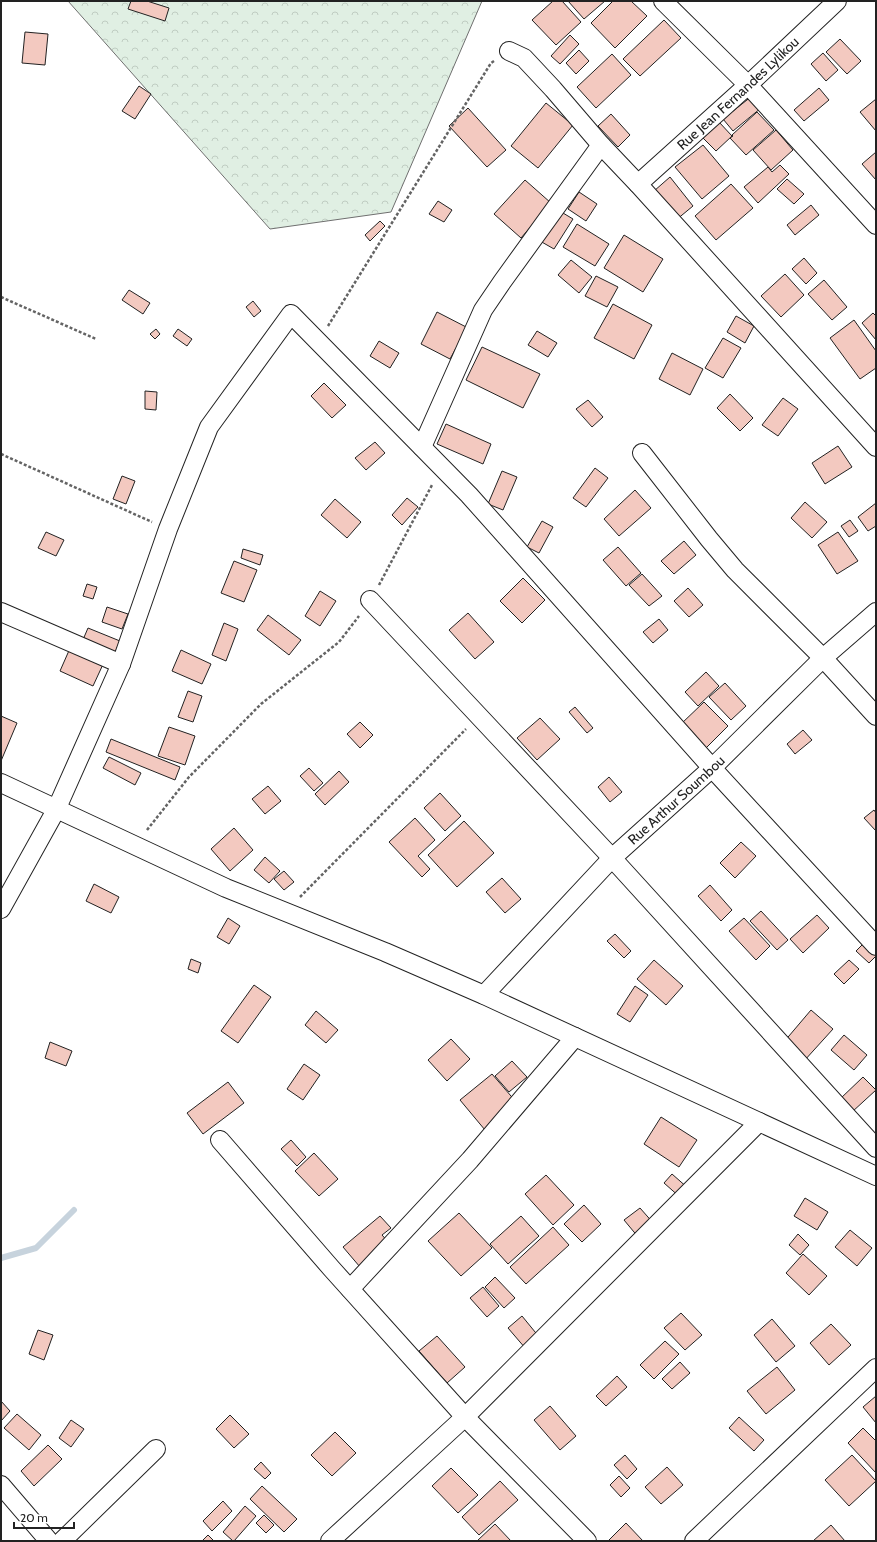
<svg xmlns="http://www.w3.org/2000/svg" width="877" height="1542" font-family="Cabin,sans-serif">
<defs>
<pattern id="forest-crowns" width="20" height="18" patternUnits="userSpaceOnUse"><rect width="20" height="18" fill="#e0efe3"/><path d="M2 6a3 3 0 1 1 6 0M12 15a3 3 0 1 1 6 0" fill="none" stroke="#c0cdc2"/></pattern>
</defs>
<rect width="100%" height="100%" fill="#fff"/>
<!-- forest -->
<path fill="url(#forest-crowns)" stroke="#6f6f6f" d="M68,1H482L391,212L270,229Z"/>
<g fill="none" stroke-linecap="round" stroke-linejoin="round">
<!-- stream -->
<path stroke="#c7d3dd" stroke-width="6" d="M1,1258L36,1248L74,1210"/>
</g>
<!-- building -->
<path fill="#f3c9c0" stroke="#222" d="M131,1H147L169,8L165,21L128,9Z
M553,1H562L581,22L556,45L532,20Z
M568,1H605L584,19Z
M613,1H631L647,16L615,48L591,23Z
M664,20L681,38L640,76L623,59Z
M25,32L48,34L45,65L22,63Z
M570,35L579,44L560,64L551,56Z
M840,39L861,61L847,74L826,52Z
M579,50L589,61L576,74L566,63Z
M823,53L838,70L826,81L811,64Z
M612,54L631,75L596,108L577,87Z
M139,86L151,94L135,119L122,111Z
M819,88L829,100L804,121L794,110Z
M752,96L761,108L733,131L723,119Z
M876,99V131L860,112Z
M546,103L573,125L538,168L511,146Z
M468,108L506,150L487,167L449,126Z
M757,112L774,130L746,155L730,138L733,136L732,135Z
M611,114L630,135L618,147L598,126Z
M719,122L732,136L716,151L703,138Z
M776,130L793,150L771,170L753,150Z
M703,145L729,176L702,199L675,167Z
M876,152V180L862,164Z
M780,165L789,174L758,203L744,187L768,167L772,172Z
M670,177L693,206L676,220L654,191Z
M787,179L804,194L794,204L777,189Z
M525,180L551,203L521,238L494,214Z
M731,184L753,208L716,240L695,216Z
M579,192L597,204L586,221L568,209Z
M438,201L452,210L444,222L429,214Z
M811,205L819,215L795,235L787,225Z
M558,210L573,219L554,249L540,241Z
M380,221L385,226L370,241L365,235Z
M577,224L609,244L595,266L563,247Z
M624,235L663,259L643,292L604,268Z
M804,258L817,273L806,284L792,269Z
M571,260L592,277L579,293L558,275Z
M785,274L804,295L781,317L761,296Z
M596,276L618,287L607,307L585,296Z
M824,280L847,307L832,320L808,294Z
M129,290L150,303L143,314L122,300Z
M253,301L261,311L254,317L246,307Z
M613,304L652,325L634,359L594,338Z
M437,312L470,329L459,349L456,348L450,359L421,344Z
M873,313L876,316V340L862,323Z
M736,316L754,326L745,343L727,332Z
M854,320L876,351V368L860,379L830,338Z
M156,329L160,334L155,339L150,334Z
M178,329L192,339L187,346L173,336Z
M537,331L557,343L548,357L528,345Z
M723,338L741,348L723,378L705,368Z
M379,341L399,353L390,368L370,356Z
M482,347L540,374L523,408L466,380Z
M672,353L703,369L690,395L659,379Z
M324,383L346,405L332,418L311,396Z
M145,391L157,392L156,410L145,409Z
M730,394L753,418L740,431L717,408Z
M783,398L798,409L778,436L762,425Z
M588,400L603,417L592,427L576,409Z
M446,424L491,444L483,464L437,444Z
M375,442L385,453L366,470L355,458Z
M838,446L852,467L825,484L812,463Z
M595,468L608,478L586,507L573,498Z
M502,471L517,477L503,510L488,504Z
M122,476L135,481L126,504L113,499Z
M635,490L651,508L619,536L604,519Z
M407,498L418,507L402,525L392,515Z
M335,499L361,522L347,538L321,515Z
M805,502L827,522L812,538L791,518Z
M876,503V526L868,531L858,517Z
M850,520L858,531L849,537L841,526Z
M542,521L553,527L539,553L527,547Z
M46,532L64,540L56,556L38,548Z
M838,532L858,561L837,574L818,545Z
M684,541L696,555L674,574L661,561Z
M618,547L641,573L626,586L603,560Z
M243,549L263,555L260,565L241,558Z
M234,561L257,570L244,602L221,593Z
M642,574L662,596L649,606L629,585Z
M523,578L545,600L522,623L500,601Z
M87,584L97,587L93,599L83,596Z
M688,588L703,605L689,617L674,601Z
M320,591L336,601L320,626L305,616Z
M107,607L128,614L122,629L102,622Z
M468,613L494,642L475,659L449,630Z
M268,615L301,640L289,655L257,630Z
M659,619L668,630L653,643L643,632Z
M224,623L238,629L226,661L212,655Z
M88,628L120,641L114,655L82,642Z
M71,646L105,660L93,686L60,671Z
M181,650L211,664L202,684L172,671Z
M706,672L719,686L698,706L685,692Z
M725,683L746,706L731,720L709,697Z
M188,691L202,696L193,722L178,717Z
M704,702L728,726L705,749L681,724Z
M575,707L593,728L587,733L569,712Z
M1,716L17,723L1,761Z
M540,718L560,739L537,760L517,738Z
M360,722L373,735L360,748L347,734Z
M169,727L195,736L185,765L158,756Z
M803,730L812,740L795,754L787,744Z
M111,739L180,767L175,780L106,752Z
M109,757L141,773L135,785L103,768Z
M309,768L323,783L314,791L300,776Z
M339,771L349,782L325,805L315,794Z
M609,777L622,792L610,802L598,787Z
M268,786L281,801L265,814L252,799Z
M440,793L461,816L445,831L424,808Z
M874,810L876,813V831L864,818Z
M415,818L435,840L418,856L430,869L422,877L389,842Z
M464,821L494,853L457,887L428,855Z
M234,828L253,850L230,871L211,849Z
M741,842L756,856L735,878L720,863Z
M265,857L280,871L269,883L254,870Z
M284,871L294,882L284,890L274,879Z
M502,878L521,899L505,913L486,892Z
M94,884L119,897L111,913L86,901Z
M710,885L732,910L721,921L698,896Z
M761,911L788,940L777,950L750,921Z
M817,915L829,928L803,953L790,939Z
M228,918L240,926L229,944L217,937Z
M744,918L770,946L756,960L729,931Z
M615,934L631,951L624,958L607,941Z
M865,942L876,952V956L869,963L856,951Z
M191,959L201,963L198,973L188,969Z
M654,960L683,986L666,1005L637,979Z
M849,960L859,969L844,984L834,974Z
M254,985L271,997L238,1043L221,1031Z
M635,986L648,995L630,1022L617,1014Z
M811,1010L833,1029L804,1061L783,1043Z
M316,1011L338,1030L326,1043L305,1025Z
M844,1035L867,1055L854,1070L831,1050Z
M451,1039L470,1059L447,1081L428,1060Z
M50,1042L72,1051L66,1066L45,1058Z
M512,1061L527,1077L509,1092L495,1076Z
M304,1064L320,1075L303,1100L287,1089Z
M492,1074L517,1103L485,1130L460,1100Z
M863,1077L876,1090L852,1112L840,1099Z
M228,1082L244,1103L203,1134L187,1113Z
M661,1117L697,1140L679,1167L644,1144Z
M291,1140L306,1157L297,1166L281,1149Z
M314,1153L338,1179L319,1196L295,1171Z
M672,1174L689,1189L681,1198L664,1183Z
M546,1175L574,1205L553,1225L525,1194Z
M805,1198L828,1212L817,1230L794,1216Z
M584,1205L601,1224L582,1242L564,1224Z
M640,1208L655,1225L639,1238L624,1220Z
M459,1213L492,1248L461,1276L428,1241Z
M380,1216L391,1228L382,1235L389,1243L360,1267L343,1247Z
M521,1216L539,1236L508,1264L490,1244Z
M553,1227L569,1245L526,1284L510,1267Z
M850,1230L872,1248L857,1266L835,1247Z
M798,1234L809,1245L800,1255L789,1245Z
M803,1254L827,1276L809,1295L786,1273Z
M495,1277L515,1298L504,1308L485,1287Z
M483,1287L499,1306L487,1317L470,1298Z
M681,1313L702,1335L685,1350L664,1328Z
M522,1316L540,1338L526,1349L508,1328Z
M772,1319L795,1346L776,1362L754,1335Z
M831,1324L851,1345L829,1365L810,1343Z
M38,1330L53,1335L44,1360L29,1354Z
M437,1336L465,1367L447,1383L419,1351Z
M665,1341L679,1354L654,1379L640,1365Z
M680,1362L690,1373L672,1389L662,1379Z
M777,1367L795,1390L766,1414L747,1391Z
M617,1376L627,1387L606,1406L596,1396Z
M876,1396V1423L863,1407Z
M1,1401L10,1411L1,1421Z
M550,1406L576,1436L560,1450L534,1420Z
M17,1414L41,1435L29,1450L4,1428Z
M230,1415L249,1434L234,1448L216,1429Z
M739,1417L764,1440L754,1451L729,1428Z
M71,1420L84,1429L71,1447L59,1438Z
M863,1428L876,1441V1473L848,1443Z
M335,1432L356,1453L332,1476L311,1455Z
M48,1445L62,1459L34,1486L21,1471Z
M625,1455L637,1469L627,1479L614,1465Z
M852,1455L876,1481L849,1506L825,1480Z
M261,1462L271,1473L265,1479L254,1469Z
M667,1467L683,1485L661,1504L645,1487Z
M451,1468L478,1495L458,1513L432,1486Z
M619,1476L630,1488L621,1497L610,1485Z
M500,1481L518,1500L479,1535L462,1517Z
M262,1486L297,1519L284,1532L250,1499Z
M223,1501L232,1511L212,1531L203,1521Z
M245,1506L256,1516L234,1541H233L223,1532Z
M264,1515L274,1525L266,1533L256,1523Z
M626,1523L643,1541H608Z
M495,1524L511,1541H477Z
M831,1525L845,1541H813Z
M208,1535L214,1541H202Z"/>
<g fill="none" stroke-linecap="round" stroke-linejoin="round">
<!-- minor casing -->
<g stroke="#222" stroke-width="20">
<g id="minor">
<path d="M663,1L748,85L876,225"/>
<path d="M509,51L524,58L553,89L601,145L638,184L876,447"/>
<path id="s1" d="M638,184L748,85L837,1"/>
<path d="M422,447L483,310L502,282L601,145"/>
<path d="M642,453L709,539L735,570L823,658L876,716"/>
<path d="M370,600L612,858L876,1148"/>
<path d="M1,612L121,664"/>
<path d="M1,783L226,888L385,952L484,995L876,1176"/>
<path d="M1,909L56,810L121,664L168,529L209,427L291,314L469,495L712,768L876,946"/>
<path id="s2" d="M484,995L612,858L712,768L823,658L876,612"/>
<path d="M220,1140L331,1268L465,1417L587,1541"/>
<path d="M350,1289L470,1160L575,1037"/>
<path d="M1,1485L49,1541"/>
<path d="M62,1541L156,1449"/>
<path d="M330,1541L465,1417L759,1122"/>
<path d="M694,1541L876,1368"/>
</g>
</g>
<!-- path -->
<path stroke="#646464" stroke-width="2.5" stroke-dasharray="3 2" stroke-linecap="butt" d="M1,297L96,339
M328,326L491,63L494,61
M1,454L152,522
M379,585L432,485
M147,830L189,777L261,704L339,642L359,616
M300,897L466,729"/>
<!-- minor -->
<use href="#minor" stroke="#fff" stroke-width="18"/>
</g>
<g text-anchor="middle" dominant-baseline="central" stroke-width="3" stroke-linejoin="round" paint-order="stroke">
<!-- street labels -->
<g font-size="14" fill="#222" stroke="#fff">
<text stroke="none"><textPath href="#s1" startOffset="135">Rue Jean Fernandes Lylikou</textPath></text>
<text stroke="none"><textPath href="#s2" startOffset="274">Rue Arthur Soumbou</textPath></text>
</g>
</g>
<!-- border -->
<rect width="877" height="1542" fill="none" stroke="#222222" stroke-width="4"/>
<!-- scale -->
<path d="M14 1522v6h60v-6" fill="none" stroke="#222222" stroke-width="2"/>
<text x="20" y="1522" font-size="12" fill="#222222" stroke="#ffffff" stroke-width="3" paint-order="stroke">20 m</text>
</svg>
